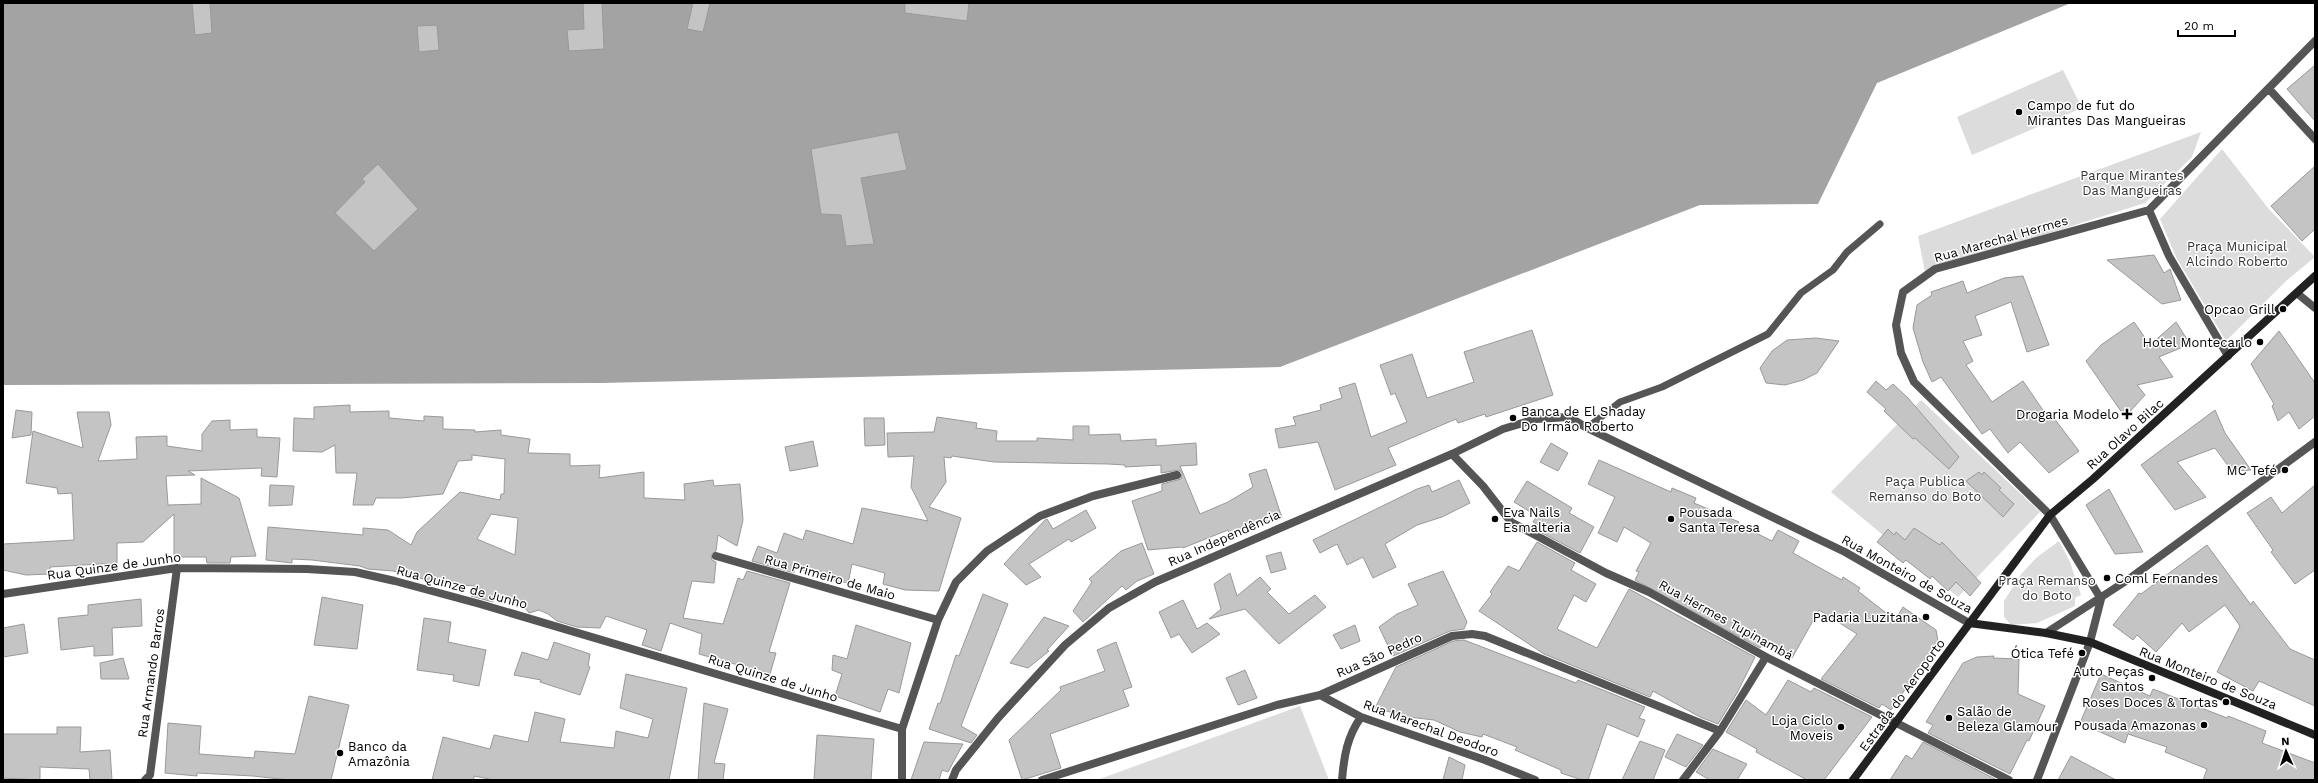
<svg xmlns="http://www.w3.org/2000/svg" width="2318" height="783" font-family="'Work Sans',sans-serif">
<rect width="100%" height="100%" fill="#fff"/>
<!-- green -->
<path fill="#dcdcdc" d="M2063,70L2082,108L1972,155L1957,117Z
M2201,132L2192,157L2145,203L1925,272L1918,236Z
M2222,149L2268,208L2315,257L2286,281L2226,341L2176,257L2160,219Z
M1921,400L2040,512L1958,597L1831,492Z
M2059,541L2070,562L2081,595L2075,598V606L2037,623L2011,625L2004,617V601L2022,573L2036,558Z
M1300,706L1329,780H1097Z"/>
<!-- water -->
<path fill="#a3a3a3" d="M3,3H2071L1877,83L1818,204L1700,205L1280,367L601,383L3,385Z"/>
<!-- building -->
<path fill="#c4c4c4" stroke="#999" fill-rule="evenodd" d="M192,3H210L212,33L195,35Z
M583,3H602L604,49L569,51L567,30L584,29Z
M693,3H710L703,32L687,29Z
M905,3H969L967,21L905,13Z
M437,25L439,50L419,52L417,26Z
M2315,65V121L2287,89Z
M898,132L907,170L861,178L874,244L846,246L841,215L821,214L811,149Z
M378,164L418,209L374,251L335,213L365,182L362,179Z
M2315,166V229L2302,241L2271,206Z
M2154,255L2164,273L2170,269L2181,300L2162,304L2107,260Z
M2023,276L2049,345L2027,352L2011,302L1975,316L1982,335L1963,341L1973,361L1966,365L1992,402L2023,381L2047,416L2050,413L2079,451L2049,473L2020,442L2008,453L1990,429L1982,434L1941,377L1932,382L1923,362L1913,328L1917,305L1932,295L1931,292L1963,281L1967,293L2004,278Z
M2134,322L2150,345L2176,322L2190,344L2159,357L2173,377L2137,385L2145,395L2125,417L2086,361L2101,345Z
M1532,330L1553,395L1486,417L1485,414L1458,423L1456,419L1388,448L1396,465L1335,490L1318,442L1279,448L1275,429L1296,425L1293,417L1321,410L1320,405L1342,398L1339,388L1355,383L1371,437L1407,422L1395,393L1391,395L1380,365L1412,354L1427,398L1474,382L1464,352Z
M2279,331L2315,383V416L2299,429L2289,412L2278,421L2272,406L2274,404L2251,364Z
M1816,338L1839,341L1817,373L1803,380L1785,385L1766,383L1760,368L1772,351L1787,340Z
M1876,381L1886,390L1893,384L1908,398L1959,457L1949,469L1915,438L1913,439L1884,411L1886,409L1867,392Z
M350,405V412L389,411V418L424,421V416L443,417V429L475,430V432L501,430V435L530,439L528,453L570,454V466L600,465L599,478L644,472V498L685,500L684,484L713,480L714,486L740,484L743,520L737,546L718,535L716,551L711,555L712,560L716,562L714,583L692,581L683,618L723,624L738,578L743,580L747,571L790,583L769,652L776,653L770,674L699,654L702,634L670,623L661,651L642,645L647,630L606,616L600,628L577,627L557,621L548,614L539,610L529,613L522,604L495,596L493,602L471,596L474,586L435,582L393,571L368,569L360,566L312,560L292,559V563L266,560L268,527L363,535V528L388,530L411,545L417,532L460,492L500,500L501,494H504L505,459L472,455V460L458,461L443,494L401,498H376L373,505H353L357,473H336L335,445L322,452L293,451L294,418L314,419V407ZM491,514L518,518L515,555L477,539Z
M16,410L32,412L31,435L12,438Z
M2215,410L2225,433L2251,470L2232,471L2215,448L2177,462L2206,497L2175,510L2141,465Z
M77,412H109L111,425L98,461L137,459L136,437L167,436V446L202,451V434L212,421L230,420V430L257,429V437L280,438L277,477L261,476L262,468L188,471L195,475L166,476L168,505L201,504V478L239,498L256,556L231,557L230,563H207L206,557H174V514L143,542L117,543V563L50,567V574L26,575L3,570V544L74,540L72,493L58,494L57,488L26,483L33,431L83,448Z
M937,417L977,423L976,428L997,431L996,441H1037V438L1073,440V426H1089V435L1120,434L1121,441L1156,439V446L1196,443L1197,465L1180,466L1200,514L1228,502L1253,487L1249,474L1266,469L1282,518L1265,524L1264,521L1230,535L1228,530L1183,548L1182,547L1148,550L1132,501L1162,491V484L1181,479L1182,473L1179,470L1161,473V465L1125,467V465L1108,464L994,462L952,456L951,458L944,457L946,482L929,507L961,518L939,591L905,590L883,584L885,573L852,564L848,583L822,578L823,576L795,568L794,573L752,561L758,546L777,553L784,533L803,540L806,530L853,544L862,508L928,521L911,487L914,456L888,457L887,433L934,432Z
M864,418H884L885,445L865,446Z
M813,441L818,466L790,471L785,447Z
M1551,443L1568,453L1558,471L1540,462Z
M1599,460L1671,492L1672,488L1696,498L1694,503L1739,522L1738,524L1772,541L1778,530L1799,541L1793,553L1842,580L1843,577L1860,588L1858,591L1895,620L1903,607L1936,630L1938,641L1891,710L1882,704L1879,708L1821,679L1857,634L1819,610L1792,658L1763,642L1760,648L1635,580L1639,572L1636,571L1651,543L1624,527L1617,542L1598,533L1615,497L1588,484Z
M1979,472L1982,475L1984,472L2001,488L1999,490L2014,504L2003,517L1966,481Z
M1459,480L1470,503L1442,517L1417,525L1385,544L1396,567L1373,578L1363,557L1347,565L1337,544L1320,553L1313,540L1417,489L1429,485L1432,492Z
M1527,481L1572,508L1569,513L1594,527L1580,553L1542,533L1545,529L1533,522L1537,516L1514,502Z
M270,485L294,486L292,505L269,506Z
M2315,485V570L2295,584L2271,552L2273,550L2247,513L2271,497L2282,513Z
M2109,489L2143,552L2115,554L2086,505Z
M1086,510L1096,528L1071,542L1069,539L1029,564L1041,577L1026,585L1004,564L1045,520L1047,519L1053,529Z
M1914,528L1940,545L1942,542L1981,583L1970,596L1956,582L1948,591L1932,576L1930,579L1906,560L1903,563L1877,542L1888,529L1894,535L1896,532L1905,540Z
M1537,542L1575,563L1571,570L1596,584L1586,602L1574,595L1557,629L1597,648L1629,589L1755,657L1737,693L1718,724L1700,717L1653,691L1650,697L1544,654L1479,611L1492,594L1490,592L1508,566L1519,571Z
M1142,543L1154,574L1137,581L1126,590L1122,586L1083,622L1073,611L1092,582L1089,579L1121,551Z
M2207,545L2251,605L2253,601L2290,649L2315,660V706L2259,681L2253,691L2217,672L2240,626L2225,605L2189,632L2182,623L2156,652L2137,635L2133,640L2113,625L2139,593L2141,594Z
M1281,552L1286,569L1271,573L1266,556Z
M1443,571L1467,622L1464,629L1450,631L1393,656L1379,627L1397,614L1418,605L1408,584Z
M1230,573L1237,596L1260,577L1271,589L1267,592L1289,614L1315,595L1326,607L1279,644L1245,609L1209,619L1221,609L1214,584Z
M983,594L1008,604L961,726L977,735L971,743L929,729L938,703L940,704L956,655L959,656Z
M322,597L363,605L357,649L314,645Z
M141,599L142,626L112,628L113,655L94,656V646L61,650L58,618L88,615V605Z
M1183,600L1197,629L1207,623L1220,634L1192,653L1179,634L1171,638L1159,612Z
M1044,617L1069,626L1047,650L1049,651L1028,668L1010,663Z
M424,618L451,622L448,642L486,650L479,686L453,681L454,675L417,670Z
M24,624L28,653L3,657V628Z
M856,625L911,643L899,693L888,689L880,712L835,696L842,674L832,670L833,655L847,659Z
M1355,625L1360,641L1341,649L1333,635Z
M1464,640L1576,683L1578,680L1645,707L1639,718L1645,720L1638,737L1607,724L1588,780H1582L1561,773V770L1515,750L1517,747L1483,734L1482,737L1460,732L1434,720L1409,717L1375,708L1396,667L1453,641Z
M554,642L590,654L588,666L590,667L580,695L540,682L541,680L514,675L522,652L548,660Z
M1116,642L1132,687L1123,690L1129,706L1050,734L1061,768L1022,780L1009,740L1061,690L1060,687L1105,671L1097,650Z
M1994,656L1993,658L2019,659L2018,694L2045,706L2029,741L2027,740L2010,774L1928,733L1933,725L1926,722L1963,663L1977,657Z
M123,658L129,679H101L100,663Z
M1245,670L1257,698L1238,705L1226,678Z
M626,674L687,688L669,780H494L474,776V780H432L443,737L490,749L494,735L528,742L535,712L565,719L560,742L614,748L616,731L648,738L653,719L620,708Z
M2101,674L2150,696L2153,689L2227,718L2228,716L2266,731L2262,743L2315,763V780H2203L2207,769L2165,752L2167,747L2128,734L2125,743L2080,723Z
M1788,680L1811,692L1814,688L1872,717L1824,780H1807L1756,752L1757,749L1726,732L1746,700L1766,715Z
M309,696L349,705L331,780H289L253,776L197,773V776L165,773L168,723L201,726L199,754L254,758L255,751L295,754Z
M704,703L728,709L714,763L725,764L723,780H698Z
M57,727H81L80,752L110,750L112,780H90L89,769L40,767V780L3,778V734H57Z
M1677,734L1703,745L1686,767L1665,757Z
M817,735L874,739L871,780H814Z
M1640,741L1665,750L1653,780H1622Z
M924,742L963,744L948,772L942,770L939,780H911Z
M1923,742L1997,780H1890L1906,755L1912,759Z
M1713,749L1747,764L1737,780H1710L1696,772Z
M2071,756L2116,780H2058Z
M1449,757L1465,765L1462,780H1443Z"/>
<g fill="none" stroke-linecap="round" stroke-linejoin="round">
<!-- lane -->
<path stroke="#555" stroke-width="7" d="M1587,428L1620,402L1662,387L1768,334L1801,293L1833,270L1847,252L1880,224"/>
<!-- street -->
<path stroke="#555" stroke-width="8" d="M2269,89L2315,139
M2149,210L2169,256L2228,356
M2298,294L2315,308
M1452,454L1483,486L1511,522L1606,573L1649,592L1766,657L2009,780
M716,556L938,620
M3,594L177,568L307,569L355,572L395,581L480,604L902,729
M2101,599L2050,515L1914,382L1901,353L1896,325L1903,292L1935,269L2149,210L2315,41
M2046,633L2129,579L2315,442
M1320,695L1361,717L1485,760L1535,780
M145,780L150,775L177,568
M902,780V729L938,620L956,582L987,551L1040,516L1093,496L1177,475
M952,780L956,770L998,718L1065,645L1109,608L1155,582L1452,454L1503,429L1536,419L1569,417L1587,428L1845,552L1969,623
M1042,780L1277,705L1320,695L1452,636L1472,634L1485,636L1720,731
M1342,780C1344,756 1347,737 1361,717
M1683,780L1720,731L1766,657
M2037,780L2090,642L2101,599"/>
<!-- secondary -->
<path stroke="#222" stroke-width="8" d="M1969,623L2046,633L2090,642L2315,735
M1853,780L2050,515L2093,479L2315,276"/>
</g>
<!-- markers -->
<g fill="#000" stroke="#fff" stroke-width="1.5">
<circle cx="2019" cy="112" r="4"/>
<circle cx="2283" cy="309" r="4"/>
<circle cx="2260" cy="342" r="4"/>
<path d="M2125 408h4v4h4v4h-4v4h-4v-4h-4v-4h4z"/>
<circle cx="1513" cy="418" r="4"/>
<circle cx="2285" cy="470" r="4"/>
<circle cx="1495" cy="519" r="4"/>
<circle cx="1671" cy="519" r="4"/>
<circle cx="2107" cy="578" r="4"/>
<circle cx="1926" cy="617" r="4"/>
<circle cx="2082" cy="653" r="4"/>
<circle cx="2152" cy="678" r="4"/>
<circle cx="2226" cy="702" r="4"/>
<circle cx="1949" cy="718" r="4"/>
<circle cx="2204" cy="725" r="4"/>
<circle cx="1841" cy="727" r="4"/>
<circle cx="340" cy="753" r="4"/>
</g>
<g text-anchor="middle" dominant-baseline="central" stroke-width="3" stroke-linejoin="round" paint-order="stroke">
<!-- poi labels -->
<g font-size="13" fill="#000" stroke="#fff" text-anchor="end">
<text x="2027" y="105" text-anchor="start">Campo de fut do<tspan x="2027" dy="15">Mirantes Das Mangueiras</tspan></text>
<text x="2275" y="309">Opcao Grill</text>
<text x="2252" y="342">Hotel Montecarlo</text>
<text x="1521" y="411" text-anchor="start">Banca de El Shaday<tspan x="1521" dy="15">Do Irmão Roberto</tspan></text>
<text x="2119" y="414">Drogaria Modelo</text>
<text x="2277" y="470">MC Tefé</text>
<text x="1503" y="512" text-anchor="start">Eva Nails<tspan x="1503" dy="15">Esmalteria</tspan></text>
<text x="1679" y="512" text-anchor="start">Pousada<tspan x="1679" dy="15">Santa Teresa</tspan></text>
<text x="2115" y="578" text-anchor="start">Coml Fernandes</text>
<text x="1918" y="617">Padaria Luzitana</text>
<text x="2074" y="653">Ótica Tefé</text>
<text x="2144" y="671">Auto Peças<tspan x="2144" dy="15">Santos</tspan></text>
<text x="2218" y="702">Roses Doces &amp; Tortas</text>
<text x="1957" y="711" text-anchor="start">Salão de<tspan x="1957" dy="15">Beleza Glamour</tspan></text>
<text x="1833" y="720">Loja Ciclo<tspan x="1833" dy="15">Moveis</tspan></text>
<text x="2196" y="725">Pousada Amazonas</text>
<text x="348" y="746" text-anchor="start">Banco da<tspan x="348" dy="15">Amazônia</tspan></text>
</g>
<!-- park labels -->
<g font-size="13" fill="#333" stroke="#fff">
<text x="2132" y="175">Parque Mirantes<tspan x="2132" dy="15">Das Mangueiras</tspan></text>
<text x="2237" y="246">Praça Municipal<tspan x="2237" dy="15">Alcindo Roberto</tspan></text>
<text x="1925" y="481">Paça Publica<tspan x="1925" dy="15">Remanso do Boto</tspan></text>
<text x="2047" y="580">Praça Remanso<tspan x="2047" dy="15">do Boto</tspan></text>
</g>
<!-- street labels -->
<g font-size="13" fill="#000" stroke="#fff">
<text transform="translate(2001 239) rotate(-16)">Rua Marechal Hermes</text>
<text transform="translate(2125 434) rotate(-42)">Rua Olavo Bilac</text>
<text transform="translate(1224 538) rotate(-24)">Rua Independência</text>
<text transform="translate(114 566) rotate(-8)">Rua Quinze de Junho</text>
<text transform="translate(1907 574) rotate(29)">Rua Monteiro de Souza</text>
<text transform="translate(830 577) rotate(16)">Rua Primeiro de Maio</text>
<text transform="translate(462 587) rotate(15)">Rua Quinze de Junho</text>
<text transform="translate(1726 620) rotate(29)">Rua Hermes Tupinambá</text>
<text transform="translate(1379 655) rotate(-24)">Rua São Pedro</text>
<text transform="translate(151 673) rotate(-82)">Rua Armando Barros</text>
<text transform="translate(773 678) rotate(17)">Rua Quinze de Junho</text>
<text transform="translate(2208 678) rotate(22)">Rua Monteiro de Souza</text>
<text transform="translate(1902 695) rotate(-54)">Estrada do Aeroporto</text>
<text transform="translate(1431 728) rotate(20)">Rua Marechal Deodoro</text>
</g>
</g>
<!-- border -->
<rect width="2318" height="783" fill="none" stroke="#000000" stroke-width="8"/>
<!-- north arrow -->
<g transform="translate(2286 751) rotate(357)" stroke="#ffffff" stroke-width="3" paint-order="stroke">
<path d="M0-3L7 15L0 10L-7 15Z" fill="#000000"/>
<text y="-6" font-size="11" font-weight="bold" text-anchor="middle" fill="#000000">N</text>
</g>
<!-- scale -->
<path d="M2178 30v6h57v-6" fill="none" stroke="#000000" stroke-width="2"/>
<text x="2184" y="30" font-size="12" fill="#000000" stroke="#ffffff" stroke-width="3" paint-order="stroke">20 m</text>
</svg>
